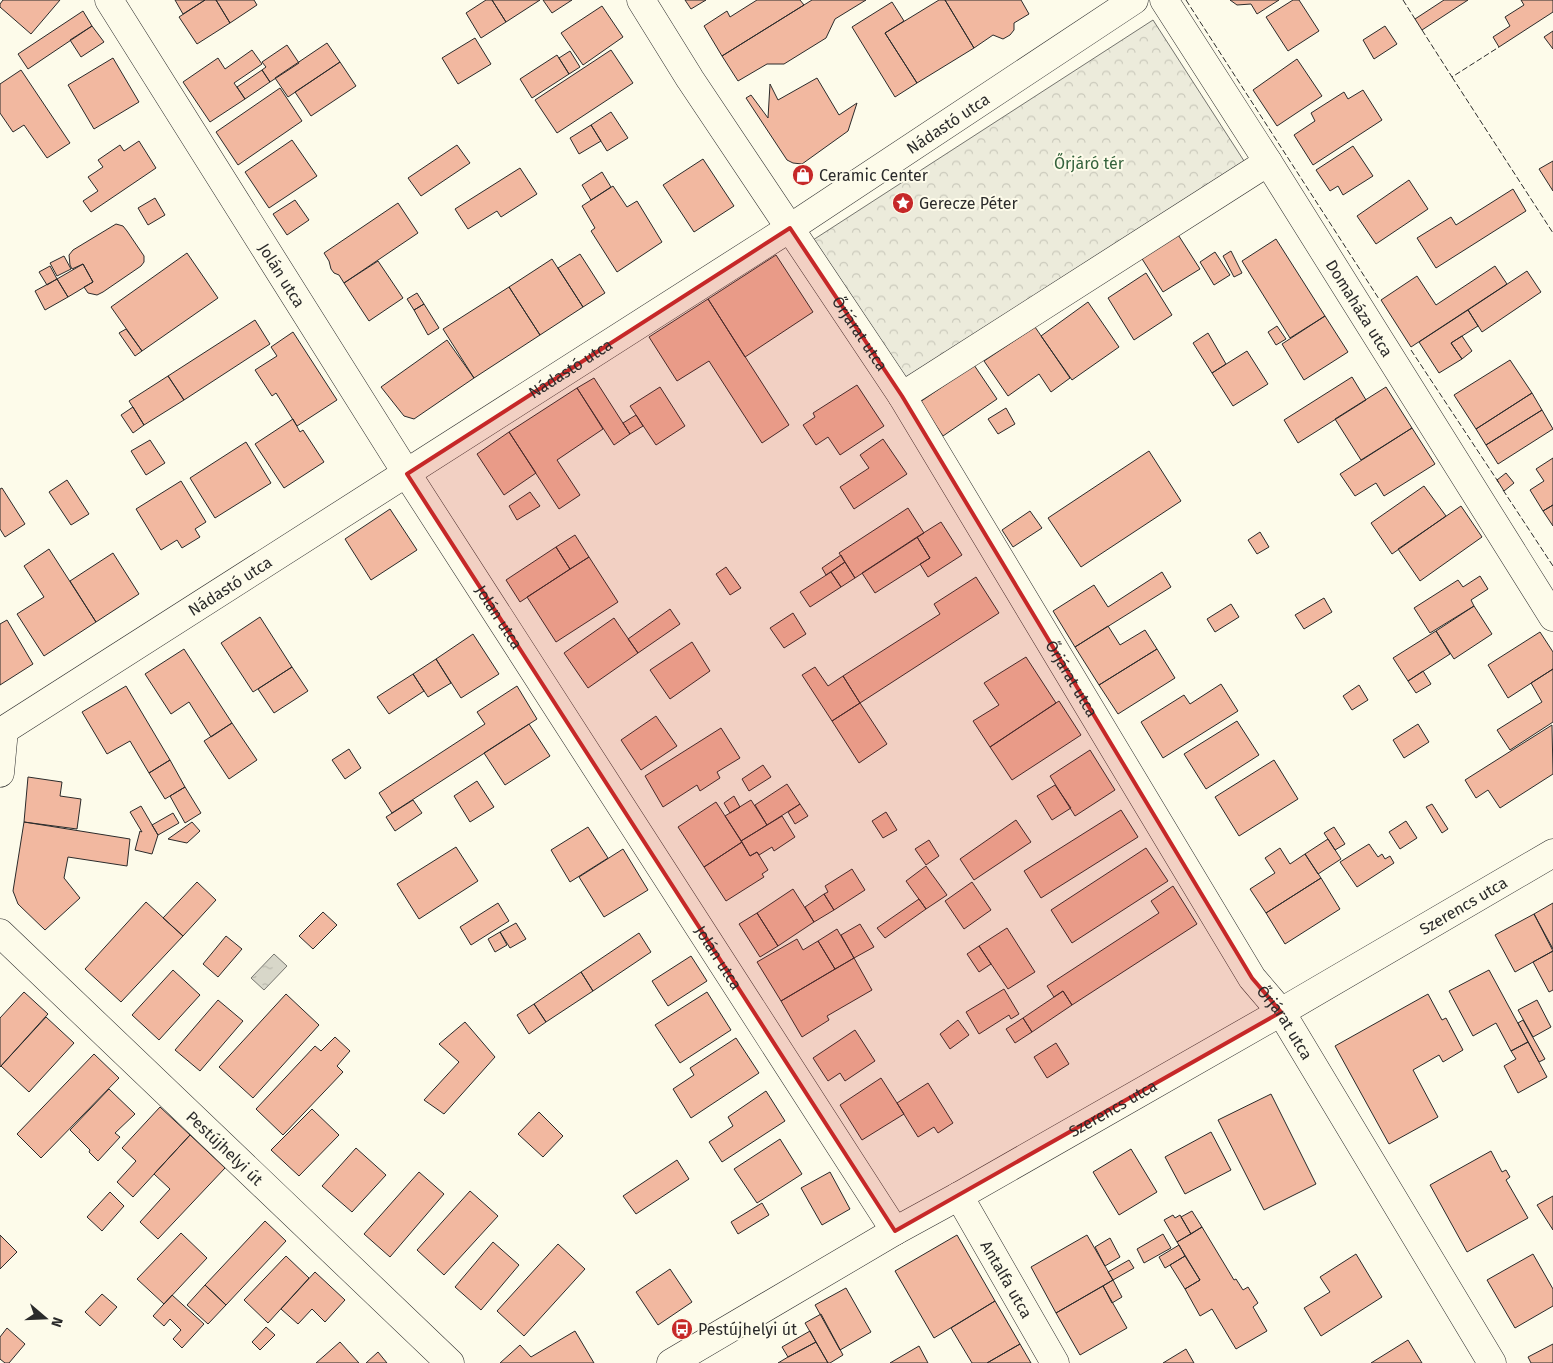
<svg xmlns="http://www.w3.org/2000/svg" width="1553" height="1363" font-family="'Fira Sans',sans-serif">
<defs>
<pattern id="forest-crowns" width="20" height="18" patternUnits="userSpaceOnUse" patternTransform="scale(1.25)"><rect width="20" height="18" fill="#ecebdb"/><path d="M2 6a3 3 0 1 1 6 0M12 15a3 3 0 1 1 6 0" fill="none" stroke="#cbcabc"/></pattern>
<pattern id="water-ripples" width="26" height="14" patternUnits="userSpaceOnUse" patternTransform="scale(1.25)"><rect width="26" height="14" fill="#d8d7c9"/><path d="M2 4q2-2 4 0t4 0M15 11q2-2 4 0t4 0" fill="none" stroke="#bab9ad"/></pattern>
</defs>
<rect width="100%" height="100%" fill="#fdfbea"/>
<!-- forest -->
<path fill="url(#forest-crowns)" stroke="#74746e" d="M1153,20L1246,164L905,383L813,240Z"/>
<!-- water -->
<path fill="url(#water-ripples)" stroke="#74746e" d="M274,954L287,966L264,990L251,978Z"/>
<!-- building -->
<path fill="#f2b8a0" stroke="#2b2b2b" d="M3,0H60L31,34L0,7V4Z
M175,0H205L183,14Z
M205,0H216L230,23L197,44L179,17Z
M216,0H254L257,5L230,23Z
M486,0H492L506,22L481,38L466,13Z
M492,0H540L506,22Z
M543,0H572L552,13Z
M685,0H706L691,9Z
M757,0H800L804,5L722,56L704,26L727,11L730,17Z
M812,0H866L835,19L826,38L784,64H767L738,81L722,56Z
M939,0H945L974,48L917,83L885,33Z
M945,0H1021L1029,14L1014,23V30L1010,35L1003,39L993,35L974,48Z
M1230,0H1279L1257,14L1251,4L1237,5Z
M1293,0H1299L1319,31L1288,51L1266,17Z
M1444,0H1468L1422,30L1415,19Z
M1521,0H1553V12L1499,47L1493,37L1510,26L1505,17L1524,5Z
M892,2L904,21L885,33L917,83L895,97L852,27Z
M602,6L623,37L583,65L561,33Z
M83,11L92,26L28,69L18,54Z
M92,26L104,42L81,57L70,40Z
M1385,26L1397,44L1374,59L1363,40Z
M1553,31V49L1544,37Z
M475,38L491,64L458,84L442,58Z
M327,43L340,62L288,97L275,78Z
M287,45L299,63L270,82L262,70L266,67L262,62Z
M252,50L262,64L234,83L245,99L210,122L183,82L218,58L225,69Z
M611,50L633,83L557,133L535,100Z
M570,51L580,67L569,74L559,58Z
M557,55L569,74L532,98L520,79Z
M113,58L139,102L94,129L68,85Z
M1297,59L1322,96L1277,126L1253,90Z
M340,62L356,86L311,116L295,92Z
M21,70L70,143L47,158L24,125L13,132L0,113V84Z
M262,70L270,82L245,99L237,87Z
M817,78L839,115L857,103L848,131L802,164L793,163L787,160L746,98L751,95L768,118L770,84L778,100Z
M280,88L302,121L238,165L216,132Z
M1363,90L1382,120L1313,165L1294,135L1315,121L1311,113L1344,92L1348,99Z
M611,112L628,138L607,151L591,125Z
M591,125L601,141L579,154L570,138Z
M292,140L317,176L269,208L245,172Z
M139,141L156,168L91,212L83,201L98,191L88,177L103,167L98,160L120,145L124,151Z
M457,145L470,163L421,196L408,178Z
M1353,146L1373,176L1343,195L1338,186L1330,191L1316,170Z
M703,159L734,206L694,232L663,185Z
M1553,161V191L1539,169Z
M520,168L537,194L501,217L497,211L468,229L455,209Z
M602,172L611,187L591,200L582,185Z
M1409,180L1428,209L1376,244L1357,216Z
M613,186L627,207L637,201L662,242L617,272L591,231L595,228L582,206Z
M1513,189L1526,211L1436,268L1417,238L1451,217L1456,225Z
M155,198L165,215L148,225L138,208Z
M295,200L309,220L287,235L273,214Z
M398,203L418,233L344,283L339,275L334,273L331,269L329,261L324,253Z
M116,224L123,226L127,231L144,256V262L141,266L103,292L97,295L88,293L84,287L93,282L83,264L72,269L70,265L69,255L73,250Z
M1175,230L1200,269L1163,292L1139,254Z
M1276,239L1325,316L1290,338L1242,261Z
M1231,251L1242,273L1234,277L1223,256Z
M1215,252L1230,275L1214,285L1200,262Z
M187,253L218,298L142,351L111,307Z
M580,254L605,293L583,307L558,268Z
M776,255L813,312L745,357L708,299Z
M64,256L71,269L57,276L50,263Z
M552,259L583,307L540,335L509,287Z
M378,261L403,298L369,321L344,283Z
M83,264L93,282L68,297L57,279Z
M50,266L57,279L47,285L39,272Z
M1495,266L1507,284L1411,347L1381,300L1417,276L1436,305Z
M1527,271L1541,292L1482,332L1468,310Z
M1146,273L1172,315L1134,340L1108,298Z
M57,279L68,297L45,310L35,291Z
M509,287L540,335L474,378L443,329Z
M417,293L424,304L414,310L407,299Z
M708,299L789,425L762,443L709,361L677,381L649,337Z
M1088,302L1119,347L1072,380L1041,336Z
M424,304L439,328L428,335L414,310Z
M1468,310L1478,326L1451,343L1462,359L1439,373L1419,342Z
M1325,316L1348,352L1304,380L1282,344Z
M255,320L270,344L184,400L168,376Z
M1277,326L1286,339L1276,345L1268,332Z
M1035,327L1070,378L1051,392L1039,374L1008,396L984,361Z
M126,329L142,351L135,356L119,333Z
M293,332L337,400L297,426L276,393L272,396L255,370L277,356L271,347Z
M1208,333L1226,364L1212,373L1193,343Z
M1462,336L1472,351L1462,359L1451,343Z
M447,340L474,378L414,419L404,416L381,387Z
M1247,351L1268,384L1233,406L1212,373Z
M1510,360L1532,393L1476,429L1454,395Z
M974,365L997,399L943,436L920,402Z
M168,376L184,400L144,425L129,401Z
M1352,377L1366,400L1298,443L1284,420Z
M594,378L630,434L614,445L577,388Z
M857,385L884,426L840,455L828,437L816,445L803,425L815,417L813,413Z
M660,387L685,426L656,445L630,406Z
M1386,387L1412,428L1361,460L1335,419Z
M577,388L603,429L557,460L580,495L559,509L509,432Z
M1532,393L1542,410L1486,445L1476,429Z
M133,407L144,425L133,433L121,415Z
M1006,408L1015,424L998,434L988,419Z
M1542,410L1553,429L1498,464L1486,445Z
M636,415L643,426L630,434L623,423Z
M293,419L300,432L303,430L324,462L284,488L255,444Z
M1412,428L1435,464L1384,496L1376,483L1355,496L1340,474Z
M509,432L536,473L504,495L477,454Z
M883,439L907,474L854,509L840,487L869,468L860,455Z
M150,440L165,463L146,475L131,451Z
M246,442L271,483L215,518L190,478Z
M1149,451L1181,501L1081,567L1048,518Z
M1553,458V505L1543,511L1530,490L1544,481L1536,469Z
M1506,473L1514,483L1504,491L1497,480Z
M67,480L89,514L71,525L49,492Z
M181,481L206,522L195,529L200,537L182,548L177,540L161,550L136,509Z
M1424,486L1446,516L1392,554L1371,523Z
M2,488L25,524L5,537L0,529V489Z
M530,492L540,506L517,520L509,506Z
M1553,505V526L1543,511Z
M1461,506L1482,537L1420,581L1398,549Z
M908,508L924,533L855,578L839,553Z
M390,509L417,550L371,580L345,539Z
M1030,511L1042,528L1013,547L1002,530Z
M941,522L962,555L928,577L920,564L930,558L917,537Z
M1260,532L1269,547L1257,554L1248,540Z
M575,535L589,557L570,569L556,547Z
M917,537L930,558L875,593L862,573Z
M556,547L570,569L520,602L506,580Z
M49,549L96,622L44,656L17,614L44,597L24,566Z
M113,553L139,594L96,622L70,581Z
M841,555L845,562L826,575L822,568Z
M589,557L618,602L556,642L527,597Z
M845,562L855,578L841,587L831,572Z
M726,567L741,588L730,595L716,574Z
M831,572L841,587L810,607L800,592Z
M1162,572L1171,587L1075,647L1053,611L1094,585L1108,607Z
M1480,576L1488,589L1471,600L1474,606L1430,633L1414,608L1458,580L1463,587Z
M976,577L999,613L860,703L843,676L940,614L934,604Z
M1324,598L1332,612L1304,629L1295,615Z
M1231,604L1239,617L1215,632L1207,619Z
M1474,606L1492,634L1454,659L1436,631Z
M670,609L680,624L638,653L628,639Z
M793,613L806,634L784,648L770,628Z
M260,617L292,667L253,692L221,643Z
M614,618L638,653L588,688L564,653Z
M7,620L33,664L0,685V624Z
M1108,626L1120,645L1145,630L1157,649L1099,685L1075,647Z
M1436,631L1450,654L1408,681L1393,658Z
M1540,632L1553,652V669L1508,698L1488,665Z
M473,634L499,674L461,698L436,659Z
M692,642L710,671L670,699L650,670Z
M184,649L232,723L211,737L189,702L171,714L145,674Z
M1157,649L1175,678L1118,714L1099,685Z
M1026,657L1056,703L990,747L973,721L999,705L984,683Z
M436,659L451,683L428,697L413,674Z
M292,667L308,691L274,713L258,689Z
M815,667L828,686L843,676L860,703L832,721L802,675Z
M1553,669V722L1510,750L1497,730L1542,702L1531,683Z
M1423,671L1431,684L1416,693L1408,681Z
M413,674L424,691L389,714L377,697Z
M1221,684L1238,711L1163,758L1141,722L1184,695L1190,704Z
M1359,685L1368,700L1352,710L1343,696Z
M126,686L170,760L149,773L130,741L107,754L82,712Z
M517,686L537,719L392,813L379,793L485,724L477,712Z
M1059,701L1081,735L1012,780L990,747Z
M860,703L887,744L859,763L832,721Z
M656,716L677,746L641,770L621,740Z
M1237,721L1259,755L1206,789L1184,754Z
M232,723L257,760L229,779L204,741Z
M529,724L550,756L505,785L484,753Z
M1418,724L1429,742L1404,758L1393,740Z
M1552,725L1553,774L1500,808L1488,790L1476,798L1465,780Z
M721,728L740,758L717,772L720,778L700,791L697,785L663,807L645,776Z
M349,749L361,768L345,779L332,760Z
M1090,750L1115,790L1075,816L1050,776Z
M170,760L185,787L165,799L149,773Z
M1274,760L1298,799L1239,836L1215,797Z
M763,765L771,777L749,791L742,779Z
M28,777L62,782L60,796L81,799L77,829L24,822Z
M477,781L494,807L470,822L454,796Z
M787,784L800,804L767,825L755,805Z
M1055,785L1071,808L1052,820L1037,796Z
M185,787L201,813L185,823L170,796Z
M734,796L740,807L730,813L724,803Z
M413,800L422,813L395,831L386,817Z
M751,800L767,825L741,841L725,816Z
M716,802L742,842L704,867L678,827Z
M800,804L808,816L795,824L788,812Z
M1432,804L1448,829L1442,833L1426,807Z
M141,806L158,835L152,854L135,850L140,831L142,832L130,812Z
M1121,810L1138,837L1041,898L1024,871Z
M886,812L897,830L883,838L872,821Z
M173,813L179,823L158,835L152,825Z
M782,816L795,837L774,851L772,847L759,855L757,852L750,856L741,841Z
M1016,820L1031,842L974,880L960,859Z
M1406,821L1417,838L1400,849L1389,832Z
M24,822L130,839L127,866L68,857L64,878L80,898L45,930L18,904L13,891Z
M192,822L200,831L187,843L168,839Z
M588,827L608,858L570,882L551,850Z
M1334,827L1345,844L1335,850L1324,833Z
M1328,839L1341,859L1318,874L1305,854Z
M929,840L939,856L926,865L915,849Z
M742,842L750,856L757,852L768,870L762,874L764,877L726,901L704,867Z
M1369,844L1378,857L1382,854L1385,859L1390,856L1394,863L1357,887L1340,862Z
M456,847L478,881L419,919L397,884Z
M1146,848L1168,881L1072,943L1051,910Z
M1280,848L1290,864L1305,854L1321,878L1266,913L1250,889L1275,873L1265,858Z
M623,849L648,890L604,917L579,877Z
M926,866L947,895L926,909L906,881Z
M852,869L865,890L834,910L824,894L828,892L825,886Z
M1321,878L1340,909L1285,944L1266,913Z
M197,882L216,900L183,936L163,918Z
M972,882L991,910L964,929L945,901Z
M1173,886L1197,924L1072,1005L1063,991L1054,997L1047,986L1159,913L1151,901Z
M793,889L814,922L778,946L757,913Z
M824,894L834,910L814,922L805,907Z
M919,899L926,909L885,938L877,928Z
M146,902L183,936L121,1002L85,969Z
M498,903L509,921L471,945L460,927Z
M1553,903V949L1534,914Z
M323,912L337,925L313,949L299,936Z
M757,913L778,946L760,957L739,924Z
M1534,914L1553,951L1515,972L1495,935Z
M516,923L526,939L510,948L500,932Z
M860,924L874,947L854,958L841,935Z
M1007,928L1035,972L1008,989L979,946Z
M837,929L854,958L835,969L818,941Z
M500,932L507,945L495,952L488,939Z
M639,933L651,952L593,991L581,972Z
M226,936L242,949L218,977L203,964Z
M797,939L803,950L818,941L835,969L781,1001L757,962Z
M979,946L991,964L979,972L967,954Z
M1553,951V990L1549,992L1533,962Z
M691,956L707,981L668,1006L652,981Z
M854,958L872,990L827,1016L829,1020L802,1037L781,1001Z
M173,970L200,995L159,1040L132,1015Z
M1489,970L1528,1042L1511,1051L1496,1023L1473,1036L1449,991Z
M581,972L593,991L546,1022L534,1004Z
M1004,989L1019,1014L1011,1019L1009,1015L979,1034L966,1012Z
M1063,991L1072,1005L1032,1032L1023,1018Z
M24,992L48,1014L0,1067V1018Z
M707,992L731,1030L680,1063L655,1025Z
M286,994L319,1025L253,1098L219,1067Z
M1428,994L1442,1020L1446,1018L1463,1050L1443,1062L1439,1055L1413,1070L1438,1117L1389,1144L1335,1046Z
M218,1000L243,1021L200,1071L175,1050Z
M1537,1000L1551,1027L1533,1037L1518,1010Z
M534,1004L546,1022L529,1034L517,1015Z
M46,1017L74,1043L29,1092L1,1066Z
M1023,1018L1032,1032L1015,1043L1006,1029Z
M958,1020L969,1035L950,1049L940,1034Z
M1523,1020L1545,1059L1539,1062L1518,1023Z
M465,1022L495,1057L444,1114L424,1100L459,1062L439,1044Z
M855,1030L875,1061L845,1081L840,1073L828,1081L813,1058Z
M335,1037L350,1051L337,1066L343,1072L283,1135L256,1109L315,1046L321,1051Z
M736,1038L759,1073L691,1118L673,1089L694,1075L690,1068Z
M1528,1042L1547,1077L1518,1093L1504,1066L1516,1059L1511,1051Z
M1056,1043L1069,1064L1047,1078L1034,1057Z
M94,1054L119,1078L41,1158L17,1134Z
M881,1078L904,1114L862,1140L840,1105Z
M928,1083L953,1123L938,1133L934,1127L918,1137L897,1103Z
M109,1089L135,1114L115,1133L120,1137L98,1161L89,1152L90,1150L70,1130Z
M766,1091L785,1121L722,1162L709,1142L733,1126L728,1117Z
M1271,1094L1316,1184L1264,1210L1218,1120Z
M160,1107L190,1135L133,1197L117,1182L136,1161L122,1148Z
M312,1109L339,1135L299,1176L271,1150Z
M539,1112L563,1136L543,1157L518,1134Z
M1211,1132L1231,1170L1185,1194L1165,1157Z
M190,1135L225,1168L158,1239L140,1222L170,1189L154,1174Z
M780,1139L802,1174L757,1203L734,1169Z
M356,1148L386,1175L352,1212L322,1186Z
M1131,1149L1157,1192L1119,1215L1093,1172Z
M1491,1151L1502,1172L1506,1170L1510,1177L1506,1180L1528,1218L1467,1252L1430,1185Z
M677,1160L689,1179L636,1214L623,1196Z
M419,1172L444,1194L390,1257L364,1234Z
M830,1172L850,1209L822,1225L801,1188Z
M470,1191L498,1216L444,1275L417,1250Z
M110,1192L124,1206L102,1231L87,1217Z
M1553,1196V1230L1537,1205Z
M762,1203L769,1215L738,1234L731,1222Z
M1192,1211L1202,1227L1191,1234L1181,1217Z
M1173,1215L1175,1218L1180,1215L1191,1234L1177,1242L1164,1220Z
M265,1221L286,1241L226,1305L205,1285Z
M1202,1227L1234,1280L1236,1279L1243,1290L1248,1287L1258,1303L1253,1307L1267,1331L1236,1349L1212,1309L1200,1316L1185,1289L1200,1280L1177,1242Z
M181,1233L207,1258L164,1304L137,1279Z
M1163,1234L1171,1248L1144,1263L1137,1249Z
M0,1235L17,1252L0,1269Z
M957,1235L995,1301L934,1338L895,1271Z
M1087,1235L1113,1280L1056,1313L1031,1267Z
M1110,1238L1120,1257L1105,1266L1095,1247Z
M493,1242L519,1265L481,1310L455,1287Z
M558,1244L585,1269L524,1336L497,1311Z
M1179,1245L1185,1256L1165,1268L1159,1257Z
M1356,1254L1382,1297L1321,1336L1304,1308L1330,1292L1320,1277Z
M1533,1254L1553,1289V1306L1515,1328L1487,1280Z
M286,1256L309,1278L268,1323L244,1300Z
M1185,1256L1200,1280L1185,1289L1170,1265Z
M1129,1260L1134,1268L1113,1280L1108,1272Z
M670,1269L692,1302L658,1325L636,1292Z
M315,1272L345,1300L325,1322L312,1309L298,1324L281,1309Z
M1113,1280L1122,1297L1112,1303L1103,1286Z
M205,1285L226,1305L208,1324L187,1305Z
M1103,1286L1127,1328L1080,1355L1056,1313Z
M846,1288L871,1332L840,1350L815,1305Z
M102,1294L117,1307L100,1326L85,1312Z
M172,1295L204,1324L182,1348L173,1339L181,1330L170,1319L164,1326L153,1316Z
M995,1301L1020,1344L987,1363H972L951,1328Z
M821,1314L843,1355L830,1363H828L805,1323Z
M266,1327L275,1335L260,1350L252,1342Z
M7,1328L25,1344L9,1363H5L0,1359V1337Z
M575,1331L594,1363H500L520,1345L531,1357Z
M810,1331L816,1342L788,1357L782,1347Z
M1408,1340L1422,1363H1371Z
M340,1342L359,1363H316Z
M816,1342L828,1363H778L788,1357Z
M1020,1344L1031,1363H987Z
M1553,1344V1363H1531L1528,1357Z
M919,1346L928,1363H890Z
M1186,1349L1194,1363H1163Z
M378,1352L387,1363H366Z"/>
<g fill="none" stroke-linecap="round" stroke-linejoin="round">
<!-- minor casing -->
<g stroke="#2b2b2b" stroke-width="29">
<g id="minor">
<path id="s1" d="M109,0L407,474L895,1231"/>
<path id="s2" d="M641,0L690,79L902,396L1252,978L1281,1012L1492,1363"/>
<path id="s3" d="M1164,0L1268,162L1553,617"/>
<path d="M902,396L1268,162"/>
<path d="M0,730H4L0,773"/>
<path id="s4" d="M4,730L790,228L1134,0"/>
<path id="s5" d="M0,933L450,1363"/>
<path id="s6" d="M959,1196L1055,1363"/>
<path id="s7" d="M671,1363L895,1231L959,1196L1281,1012L1553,853"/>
</g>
</g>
<!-- minor -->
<use href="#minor" stroke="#fdfbea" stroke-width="28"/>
<!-- fence -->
<path stroke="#2b2b2b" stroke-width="1" stroke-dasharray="6 2.5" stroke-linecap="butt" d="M1186,0L1379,299
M1403,0L1415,19
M1422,30L1452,77L1499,47
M1452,77L1553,233
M1411,350L1499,483
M1503,490L1553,566"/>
</g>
<!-- marked area -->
<path fill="#c62828" fill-opacity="0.2" stroke="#c62828" stroke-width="4" stroke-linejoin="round" d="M790,228L902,396L1252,978L1281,1012L895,1231L407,474Z"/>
<!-- icons -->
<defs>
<g id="shop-disc" transform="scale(1.125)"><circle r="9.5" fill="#c62828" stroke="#fdfbea"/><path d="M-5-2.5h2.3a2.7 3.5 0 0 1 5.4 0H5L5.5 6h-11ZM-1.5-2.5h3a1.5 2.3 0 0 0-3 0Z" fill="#fff"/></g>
<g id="sight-disc" transform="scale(1.125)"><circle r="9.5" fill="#c62828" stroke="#fdfbea"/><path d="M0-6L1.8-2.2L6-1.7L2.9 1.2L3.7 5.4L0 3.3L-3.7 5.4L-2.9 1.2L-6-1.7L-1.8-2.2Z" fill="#fff"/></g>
<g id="bus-disc" transform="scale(1.125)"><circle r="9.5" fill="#c62828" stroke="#fdfbea"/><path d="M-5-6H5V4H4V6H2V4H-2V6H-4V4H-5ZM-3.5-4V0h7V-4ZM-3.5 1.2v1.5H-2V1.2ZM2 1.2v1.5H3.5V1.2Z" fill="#fff"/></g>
</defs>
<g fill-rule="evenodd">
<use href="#shop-disc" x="803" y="175"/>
<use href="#sight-disc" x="903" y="203"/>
<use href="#bus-disc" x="682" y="1329"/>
</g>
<g text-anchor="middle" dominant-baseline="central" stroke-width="4" stroke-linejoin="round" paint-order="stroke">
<!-- street labels -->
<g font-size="16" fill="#2b2b2b" stroke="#fdfbea">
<text stroke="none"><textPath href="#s4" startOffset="1122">Nádastó utca</textPath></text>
<text stroke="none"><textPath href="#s1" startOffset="325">Jolán utca</textPath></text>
<text stroke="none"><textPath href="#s3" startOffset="365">Domaháza utca</textPath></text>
<text stroke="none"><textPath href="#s2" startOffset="399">Őrjárat utca</textPath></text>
<text stroke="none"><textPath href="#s4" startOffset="672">Nádastó utca</textPath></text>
<text stroke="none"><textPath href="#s4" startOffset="268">Nádastó utca</textPath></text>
<text stroke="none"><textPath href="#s1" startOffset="730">Jolán utca</textPath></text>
<text stroke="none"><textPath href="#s2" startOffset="804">Őrjárat utca</textPath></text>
<text stroke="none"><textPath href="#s7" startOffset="915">Szerencs utca</textPath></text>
<text stroke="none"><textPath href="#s1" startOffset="1135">Jolán utca</textPath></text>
<text stroke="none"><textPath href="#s2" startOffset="1209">Őrjárat utca</textPath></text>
<text stroke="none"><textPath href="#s7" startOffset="510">Szerencs utca</textPath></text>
<text stroke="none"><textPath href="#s5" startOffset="311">Pestújhelyi út</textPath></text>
<text stroke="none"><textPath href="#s6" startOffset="96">Antalfa utca</textPath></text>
</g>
<!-- park labels -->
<g font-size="16" fill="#34623c" stroke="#fdfbea">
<text x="1089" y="163">Őrjáró tér</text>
</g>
<!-- poi labels -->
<g font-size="16" fill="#2b2b2b" stroke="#fdfbea" text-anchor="start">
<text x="819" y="175">Ceramic Center</text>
<text x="919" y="203">Gerecze Péter</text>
<text x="698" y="1329">Pestújhelyi út</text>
</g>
</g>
<!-- north arrow -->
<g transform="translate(45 1318) rotate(109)" stroke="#fdfbea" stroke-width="4" paint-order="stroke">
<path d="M0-4L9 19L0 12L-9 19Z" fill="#2b2b2b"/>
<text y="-8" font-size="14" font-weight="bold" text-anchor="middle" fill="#2b2b2b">N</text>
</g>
</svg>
